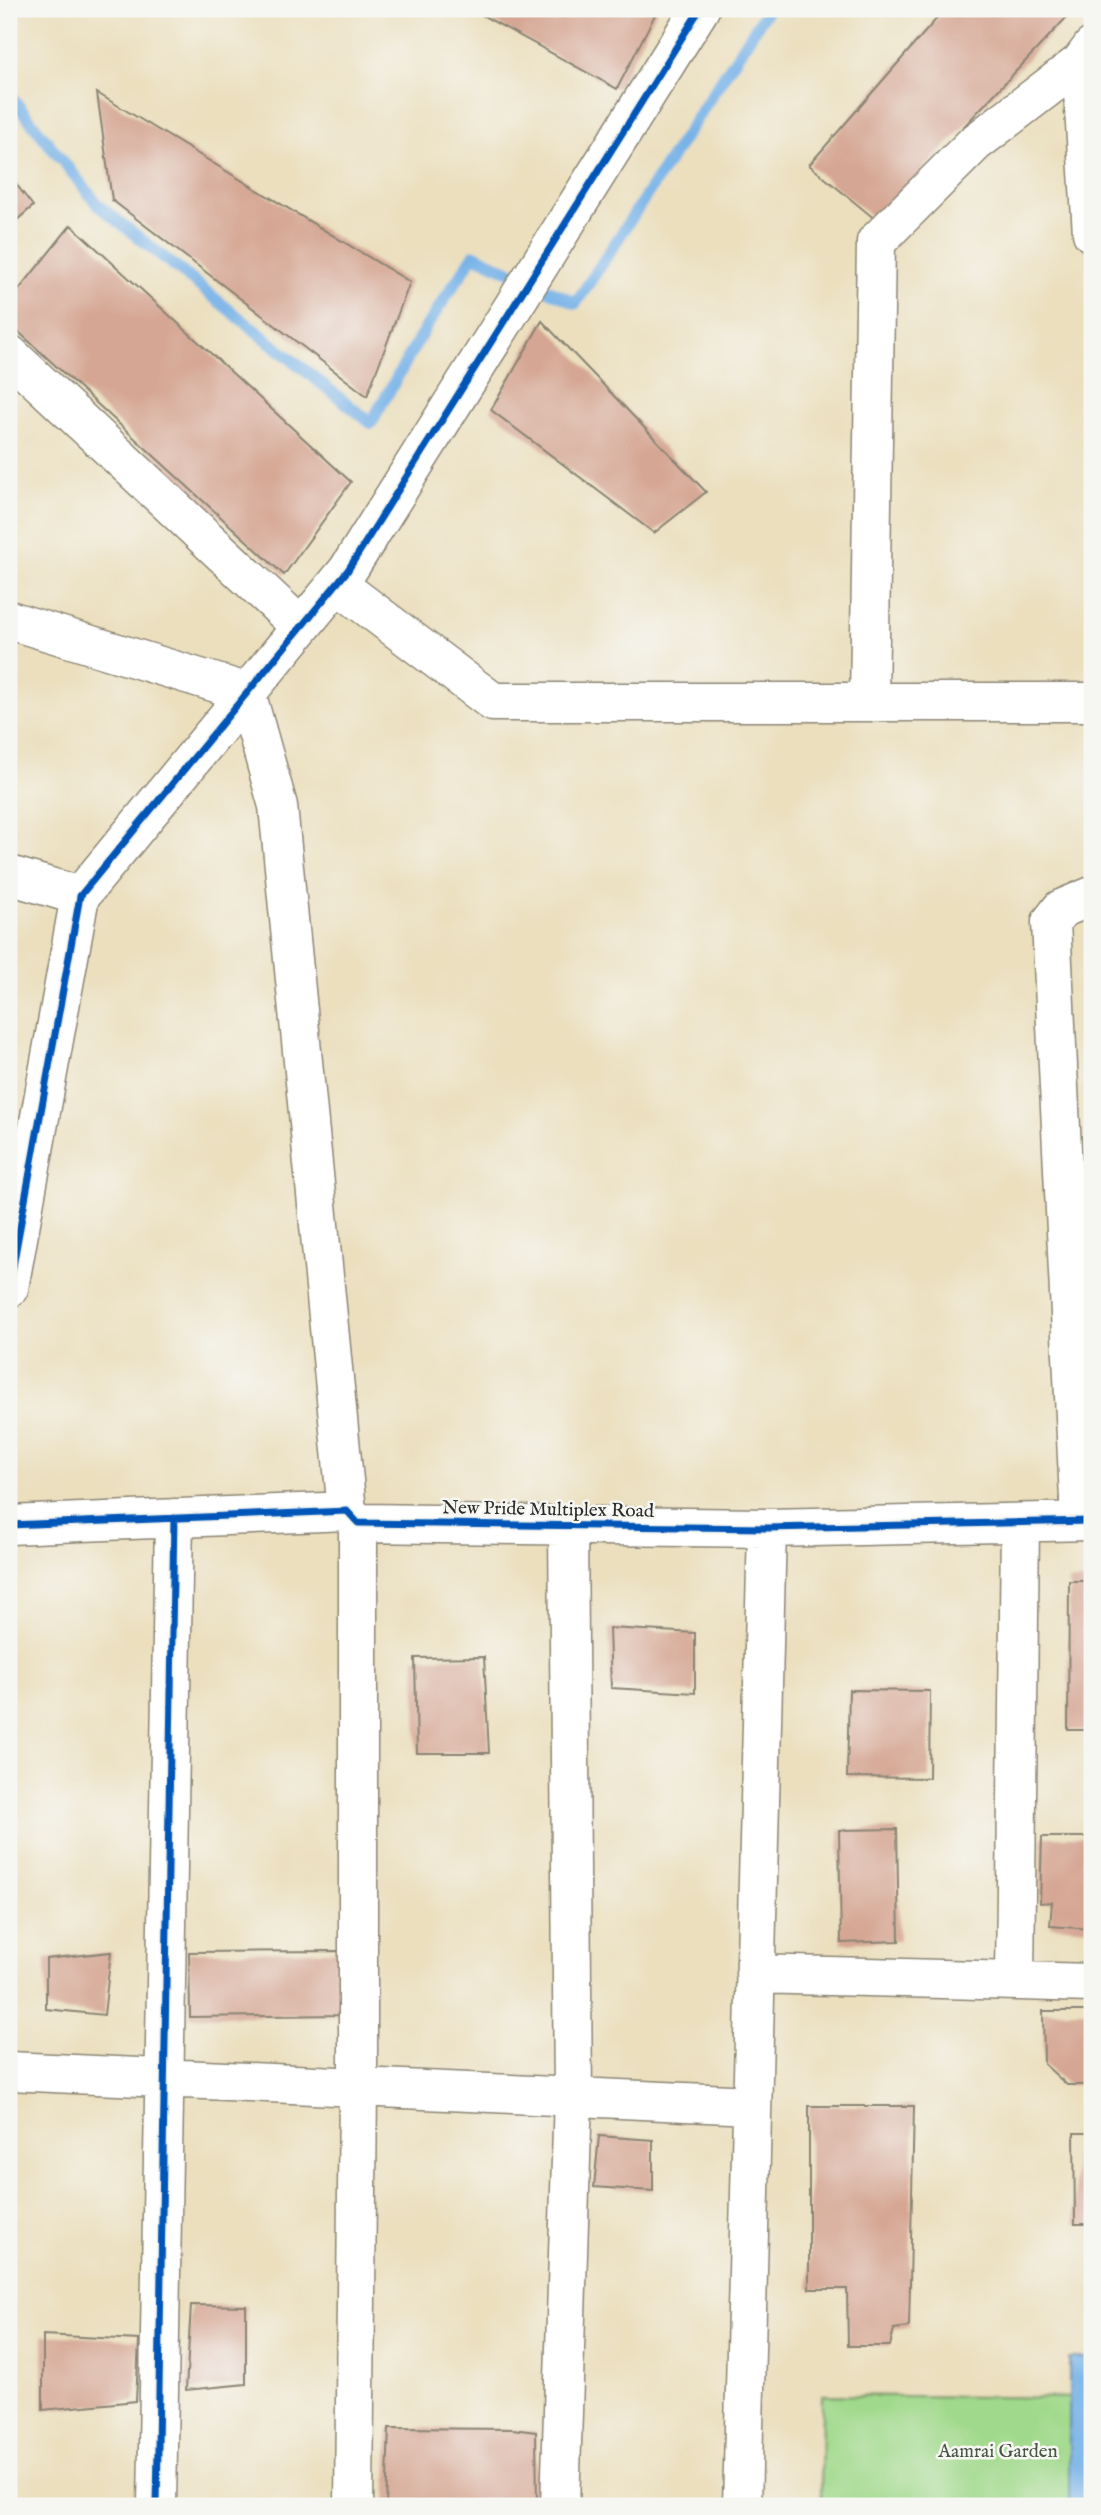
<svg xmlns="http://www.w3.org/2000/svg" width="1101" height="2515" font-family="'IM FELL English',serif">
<rect width="100%" height="100%" fill="#f6f6f2"/>
<filter id="ink" filterUnits="userSpaceOnUse"><feTurbulence type="fractalNoise" baseFrequency=".0143" numOctaves="2"/><feDisplacementMap in="SourceGraphic" scale="14" xChannelSelector="R" yChannelSelector="G"/><feConvolveMatrix kernelMatrix="1 2 1 2 8 2 1 2 1" color-interpolation-filters="sRGB"/></filter>
<filter id="wash" filterUnits="userSpaceOnUse"><feTurbulence type="fractalNoise" baseFrequency=".00686" numOctaves="4" result="noise"/><feDisplacementMap in="SourceGraphic" scale="28" xChannelSelector="R" yChannelSelector="G"/><feGaussianBlur stdDeviation="1.57" result="paint"/><feColorMatrix in="noise" values="0 0 0 0 0 0 0 0 0 0 0 0 0 0 0 0 0 1.4 0 .05"/><feComposite in="paint" operator="in"/></filter>
<g filter="url(#wash)">
<rect width="100%" height="100%" fill="#ebdfbe"/>
<!-- green -->
<path fill="#a0d98b" stroke="#66825b" stroke-width="2" d="M822,2395L1092,2398V2506H821Z"/>
<!-- water -->
<path fill="#77b2e8" stroke="#516e8a" stroke-width="2" d="M1069,2358H1092V2506H1069Z"/>
<g fill="none" stroke-linecap="round" stroke-linejoin="round">
<!-- stream -->
<path stroke="#77b2e8" stroke-width="12" d="M9,94L98,205L371,423L424,330L474,255L576,303L768,9"/>
</g>
<g id="blocks">
<!-- building -->
<path fill="#d5a693" d="M471,9H658L617,89Z
M945,9H1053L1067,17L876,220L809,165Z
M97,93L410,282L367,396L112,200Z
M9,175L33,206L9,227Z
M71,225L351,482L284,575L9,323V302Z
M542,321L706,492L654,533L491,410Z
M1069,1581H1092V1730H1068Z
M609,1628L695,1633V1693L611,1688Z
M484,1657L489,1753H417L415,1658Z
M849,1690L930,1691L929,1778L847,1777Z
M897,1829L899,1941L841,1943L839,1830Z
M1042,1837H1092V1929L1050,1926L1052,1902L1040,1903Z
M339,1951L340,2015L190,2017L189,1952Z
M111,1952L104,2015L46,2009V1959Z
M1043,2011H1092V2085H1067L1044,2064Z
M809,2106H914L909,2327L894,2329L890,2346H848L847,2289H809Z
M1074,2133H1092V2224H1075Z
M599,2136L653,2140V2191L594,2187Z
M191,2305L246,2306V2384L186,2390Z
M43,2335L139,2340L136,2401L43,2410Z
M389,2428L512,2429L536,2432L537,2506H386Z"/>
</g>
</g>
<g filter="url(#ink)">
<use href="#blocks" fill-opacity="0" stroke="#8b8574" stroke-width="2"/>
<g fill="none" stroke-linecap="round" stroke-linejoin="round">
<!-- minor casing -->
<g stroke="#8b8574" stroke-width="41">
<path id="minor" d="M1092,47L1081,62L1092,233
M9,354L301,627
M337,584L493,702H1092
M9,620L246,692L278,806L347,1511
M869,702L876,242L975,143L1081,62
M9,875L80,896
M9,1288L80,896L348,570L700,9
M1080,1520L1051,922L1061,909L1092,896
M9,1525L347,1511L358,1523L767,1528L1092,1521
M755,1974L1092,1983
M1015,1980L1020,1524
M9,2071L751,2105
M157,2506L174,1518
M354,2506L358,2087V1523
M560,2506L573,2096L568,1528
M742,2506L767,1528"/>
</g>
<!-- minor -->
<use href="#minor" stroke="#fff" stroke-width="38"/>
<!-- cycleway casing -->
<g stroke="#f6f6f2" stroke-width="11">
<path id="cycleway" d="M9,1288L80,896L348,570L700,9
M9,1525L347,1511L358,1523L767,1528L1092,1521
M157,2506L174,1518"/>
</g>
<!-- cycleway -->
<use href="#cycleway" stroke="#0057b8" stroke-width="7"/>
</g>
</g>
<g text-anchor="middle" dominant-baseline="central" stroke-width="5" stroke-linejoin="round" paint-order="stroke">
<!-- street labels -->
<g font-size="19" fill="#2b2b2b" stroke="#f6f6f2">
<text transform="translate(548 1510) rotate(1)">New Pride Multiplex Road</text>
</g>
<!-- park labels -->
<g font-size="19" fill="#485643" stroke="#f6f6f2">
<text x="998" y="2452">Aamrai Garden</text>
</g>
</g>
<!-- margin -->
<rect width="1101" height="2515" fill="none" stroke="#f6f6f2" stroke-width="35"/>
</svg>
